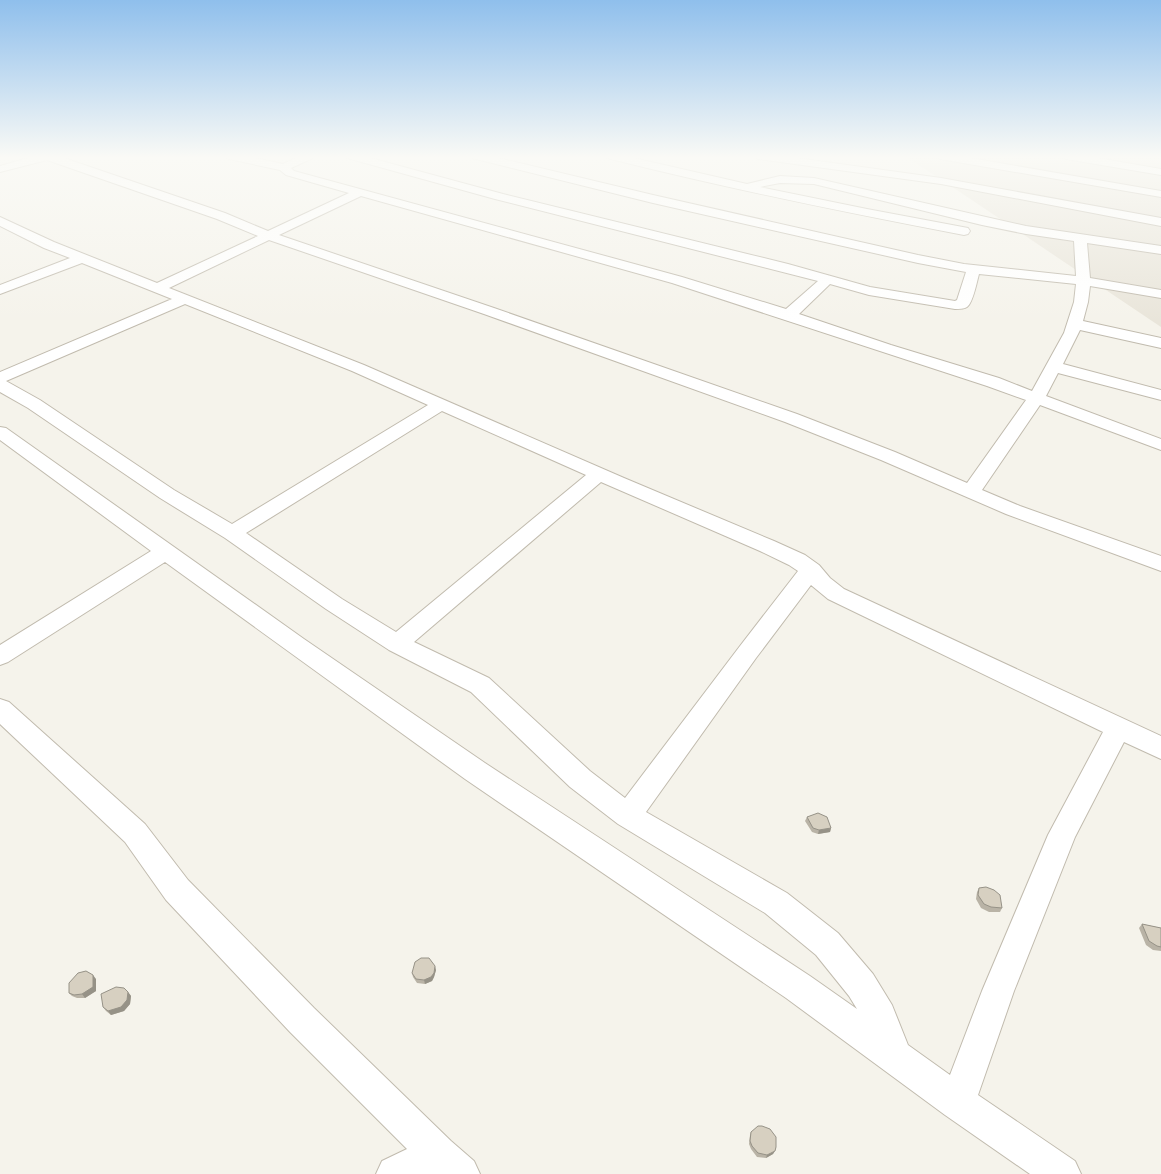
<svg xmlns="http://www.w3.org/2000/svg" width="1161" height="1174" font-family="Montserrat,sans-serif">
<rect width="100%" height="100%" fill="#f5f3eb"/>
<!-- residential -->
<path fill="#e9e5da" d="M905,156H1161V327L957,190Z"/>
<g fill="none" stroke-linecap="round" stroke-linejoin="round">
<!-- minor casing -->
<g stroke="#c1bbae" stroke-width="2">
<path id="minor" d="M35,156H58L225,213L268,231L349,193L286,175L280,170L229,159L224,156H246L283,164L300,156H314L313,158L291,168L294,171L682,277L786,309L818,281L495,199L347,158L346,156H363L503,194L788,264L870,287L955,301L957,300L966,272L918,263L653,203L472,158L471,156H490L653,195L918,255L964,264L1076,276L1074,241L1026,234L982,225L814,184L780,183L760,187L867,209L968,228L970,231L968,234L964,235C844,212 725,188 607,158L606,156H625L747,184L780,176L814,178L1026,226L1161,246V254L1087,243L1090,278L1161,290V298L1090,286L1088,302L1083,321L1161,338V348L1080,330L1063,364L1161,390V400L1058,373L1046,396L1161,439V450L1040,405L982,490L1020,506L1161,556V571L1006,514L881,460L785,422L484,314L269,240L169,288L364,365L624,478L774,541L805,555L819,565L830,578L844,589L1161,736V759L1124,742L1075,837L1014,991L978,1095L1075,1161L1081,1174H1030L945,1115L786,998L465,779L165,562L8,662L0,665V645L151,551L0,440V427L6,428L304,639L485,763L810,976L857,1009L849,996L816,955L765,913L618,824L570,787L471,692L389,650L326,609L225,538L160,498L28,408L0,392V372L172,299L82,263L0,294V285L70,258L44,248L0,226V217L54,242L157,283L258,236L217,219L47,160L0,172V166ZM361,196L672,283L987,386L1026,400L967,483L895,452L797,414L494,308L279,235ZM979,274L1076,284L1074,302L1064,333L1032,391L999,378L891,345L799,314L830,284L869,295L955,309C959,309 964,309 967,307C973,303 977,281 979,274ZM185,304L352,371L428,405L232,524L174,490L40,400L6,381ZM442,411L586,475L396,632L342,599L246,533ZM601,482L760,551L789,565L798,571L740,646L625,798L590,771L489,678L414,642ZM811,585L828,599L1103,732L1048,835L982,991L950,1075L908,1045L892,1005L873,974L838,933L787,893L646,812L756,658Z
M753,156H782L941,178L1161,218V226L941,184L758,159Z
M935,156H959L1161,191V197L940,159Z
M1061,156H1086L1161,169V175L1066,159Z
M0,699L9,702L145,824L188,880L314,1008L451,1141L474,1161L480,1174H376L382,1161L407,1149L290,1032L166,900L125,842L0,724Z"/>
</g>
<!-- minor -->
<use href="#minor" fill="#fff" fill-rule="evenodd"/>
</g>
<!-- wall -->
<path fill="#b9b3a6" d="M807,817L831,828L830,832L818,834L812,832L805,821Z
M979,888L1002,908L1000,912H989L981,908L976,899L977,892Z
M1142,924L1161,928V951L1153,950L1146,945L1139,928Z
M436,970L434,977L432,981L425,984L417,983L413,977L412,973Z
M96,979V991L85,998H77L72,996L69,993Z
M128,992L131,996L130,1004L124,1011L111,1015L106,1011L103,1007Z
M751,1132L776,1147L773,1154L766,1158L757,1157L751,1149L749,1144L750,1135Z"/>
<!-- shaded-wall -->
<path fill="#969287" d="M831,828L830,832L818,834L819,830Z
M435,966L436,970L434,977L432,981L425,984L424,980Z
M93,975L96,979V991L85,998L82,994Z
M128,992L131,996L130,1004L124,1011L111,1015L108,1011Z
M775,1151L773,1154L766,1158L767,1155Z"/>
<!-- building -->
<path fill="#d7d0c1" stroke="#969287" d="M818,813L827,817L831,828L819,830L813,828L807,817Z
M986,887L994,890L1000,895L1002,908L991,907L984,904L978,895L979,888Z
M1142,924L1161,928V947L1157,946L1149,941Z
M421,958H429L435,966L434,973L431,977L424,980L416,979L412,973L415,962Z
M86,971L93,975V987L82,994L74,995L69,993V983L78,973Z
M116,987L124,988L128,992L127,1000L121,1007L108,1011L103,1007L101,994Z
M758,1126H762L770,1129L776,1137V1147L775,1151L767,1155L758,1153L752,1146L750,1141L751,1132Z"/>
<!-- sky -->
<linearGradient id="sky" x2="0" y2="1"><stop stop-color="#8fbfec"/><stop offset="0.49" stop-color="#fafaf6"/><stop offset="1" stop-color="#fafaf6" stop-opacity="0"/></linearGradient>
<rect width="1161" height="321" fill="url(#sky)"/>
</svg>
